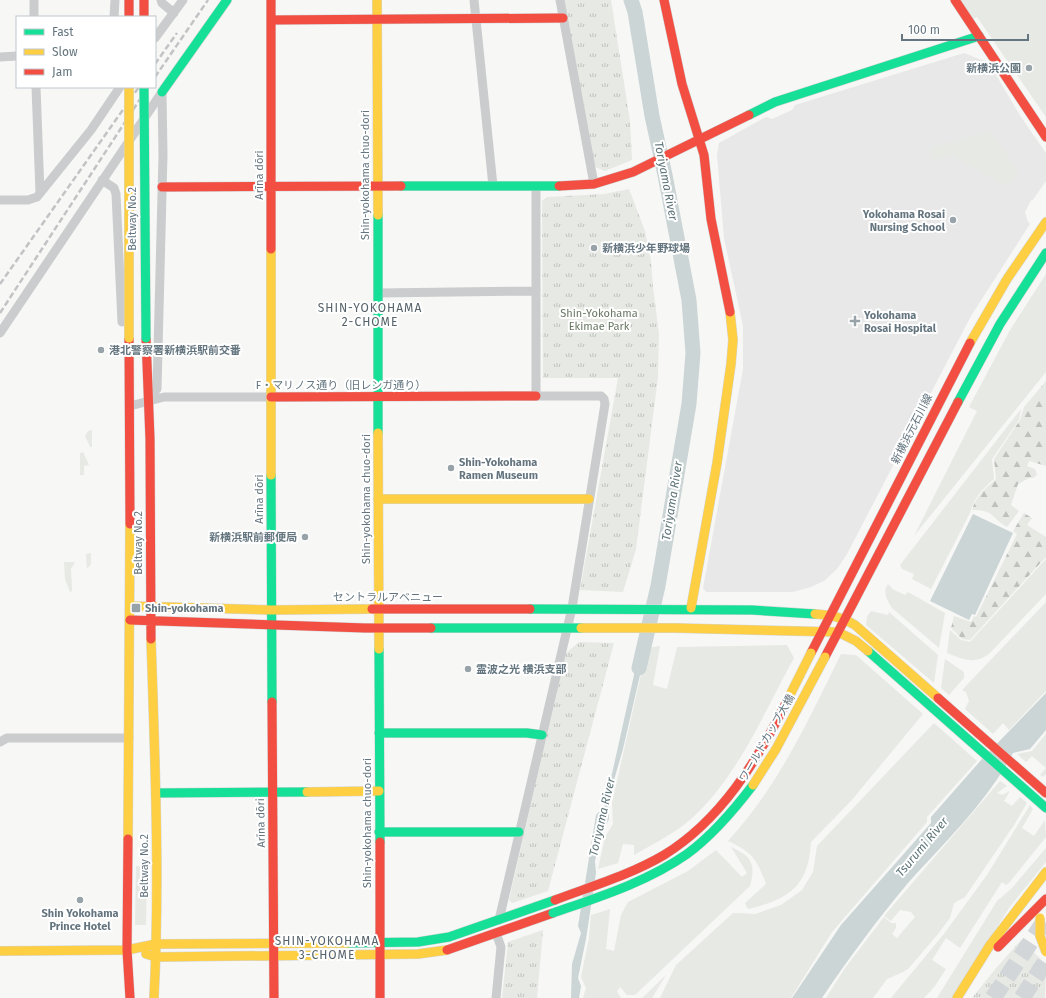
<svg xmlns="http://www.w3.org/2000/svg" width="1046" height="998" font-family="'Fira Sans','Noto Sans JP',sans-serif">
<defs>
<pattern id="forest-firs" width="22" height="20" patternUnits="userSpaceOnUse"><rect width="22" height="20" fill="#e7e9e4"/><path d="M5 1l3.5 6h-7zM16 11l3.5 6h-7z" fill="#bfc1be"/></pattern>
<pattern id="park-tufts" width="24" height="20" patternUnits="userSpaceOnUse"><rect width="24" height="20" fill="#e7e9e4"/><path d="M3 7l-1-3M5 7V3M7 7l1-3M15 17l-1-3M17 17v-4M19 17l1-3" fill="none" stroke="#bfc1be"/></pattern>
</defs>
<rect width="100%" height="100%" fill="#f7f7f6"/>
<!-- built -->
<path fill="#e7e8e7" d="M964,53L989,63L1021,117L1046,153V181L1032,201L1031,200L1025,212L1028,222L1030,224L971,316L847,554L837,569L824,581L811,587L793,592H706L703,588L743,369V326L724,238L717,155L719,143L766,117L772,119L792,110L795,105Z"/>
<!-- grass -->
<path fill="#e7e9e4" d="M960,0H1046V117L977,17L973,19Z
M989,130L1018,171L1009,187L951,155L934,161L930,149Z
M1046,274V372L914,536L977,411L969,407L1010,330Z
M1021,409L1019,420L992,459L994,479C982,489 974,498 970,513L931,589L912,579L914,574L902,569L900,565Z
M92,430V447H90L85,436L88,431Z
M83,452L89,465L84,466V475H80V453Z
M91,553V564L87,569L86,554Z
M1046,559V594L989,654C975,665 962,659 947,653L950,630L961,640L970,642Z
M64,562H75L71,569L72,591L70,592L65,579Z
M888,584L894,590L905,595L908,592L945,613L939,648L892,608C887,600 882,592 888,584Z
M1046,602V691L1009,730L1003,723L993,734L965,709L969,701L966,692L962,690Z
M871,611L888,615L889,612L938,655L934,683L866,625L867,617Z
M787,645L794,658C764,712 738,777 691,819C674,834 653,844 634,855V845L623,844L618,863L598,869L605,837L613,824L612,803L647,648L660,646L653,685L667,689L677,647Z
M841,654L856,655L923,714L851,801L811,842C809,886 788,900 748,909L745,903L766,884C757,859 752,852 728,841C778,787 809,719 841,654Z
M945,659L964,672V678L949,695L941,688Z
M934,723L977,761L927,817V822L832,932L791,998H660L676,965L733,913L755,914L781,905L802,890L813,872L817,846Z
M1046,734V774L1043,777L1040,775L1046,768L1032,756L1026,762L1017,754L1032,751Z
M1000,781L1007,786L997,793L1002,795L1010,791L1004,801L1012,806L1020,797L1027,803L1014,825L965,897L954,903L950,918L938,934L908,969L901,973L887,979L873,998H826L845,968L884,917L891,923H896V928L892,934L897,938L915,917L911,912L900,910L891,921L884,916Z
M1030,805L1033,809L1022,828L1034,836L1045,820L1046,837L1009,883L1006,885L1002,882L960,948L946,938L932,960L946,969L935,986L924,998H891L943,935L987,875Z
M731,847C752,856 756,864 750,886L635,995H627L620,987L617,991L621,998H583L586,988L581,977L589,938L591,915L610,909L606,949L614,951L621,915L628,902L688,871L716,850L742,877L747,873Z
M1046,848V862L1009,908L953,998H937L997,901L1012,888Z
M136,866L147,867L146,925H135Z
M666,975L652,998H642Z"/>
<!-- forest -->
<path fill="url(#forest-firs)" d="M1046,381V466L1029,461L1027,466L1035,469L1037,475L1033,478H1029L1018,484L1011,505L1019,511L1007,527C990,517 995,510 972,510C976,496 985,489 996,479L994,459L1020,420L1024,407Z
M1024,513L1032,518L1027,525L1046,537V557L970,640L962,639L951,628L954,616L971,622L974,616L976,617L1017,534L1013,531Z"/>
<!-- park -->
<path fill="url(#park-tufts)" d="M564,0H611L630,121L632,160L605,171L593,166Z
M629,189L645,231L651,260L653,287L659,334L658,377L636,549L623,592L580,590L618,378H543L542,201L547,197L604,194Z
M579,642L614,643L548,891L512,903L509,900L565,654Z
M543,930L537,998H502L508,942Z
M1021,940L1046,964L1045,998H972L997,967Z"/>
<!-- water -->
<path fill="#cbd5d6" d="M973,514L1013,533L975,615L972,614L969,620L930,601Z
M640,648L646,649L623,749L608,801L609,819L601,835L595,861L596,873L586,939L578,978L581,986L579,998H571L572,964L581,933L578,926L596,815L605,805Z
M1046,693V730L1030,749L1013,753C987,802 945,842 908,883C877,920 849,958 822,998H792L841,925L931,823V817L982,759Z"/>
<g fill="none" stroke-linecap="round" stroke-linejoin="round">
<!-- river -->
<path stroke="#cbd5d6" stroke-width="15" d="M631,0L635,12L652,116L665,175L689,300L693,353L689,404L658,586L639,668"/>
<!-- highway-tunnel -->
<path stroke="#d2d6d8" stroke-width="17" stroke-dasharray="17 8" stroke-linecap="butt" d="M993,998L1046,919
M1022,998L1046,961"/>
<!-- fast casing -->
<g stroke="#d3d4d5" stroke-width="10">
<path id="fast" d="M162,92L227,0
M749,115L775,102L979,36
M401,186H559
M378,215V433
M958,402L1000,324L1046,253
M271,475L272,702
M530,609L752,610L815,614
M431,628H581
M379,649L380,842
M868,651L1046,808
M379,733H527L542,735
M156,793L307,792
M379,832H519
M348,943L418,942L449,937L555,900"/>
</g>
<!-- slow casing -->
<g stroke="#d3d4d5" stroke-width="10">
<path id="slow" d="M377,0L378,215
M271,249V475
M970,343L1007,279L1046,222
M378,433L379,649
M378,499H589
M130,606L271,610L372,609
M691,608L717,463L731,364L733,340L730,312
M815,614C830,615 842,617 855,625L938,698
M581,628H675L838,632L856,641L868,651
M151,639C155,759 160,879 154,998
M307,792L379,791
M128,839L130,524
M0,951L127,950L156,944L348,943
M146,954L156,957L418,954L447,950
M957,998L990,945L1046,872"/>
</g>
<!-- jam casing -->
<g stroke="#d3d4d5" stroke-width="10">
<path id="jam" d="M129,0V17
M144,0V17
M271,0V249
M664,0L682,84L704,155L711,219L730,312
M955,0L1046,137
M271,20L563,18
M559,186L594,184L633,172L749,115
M162,187L401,186
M129,338L130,524
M146,338L150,439L151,639
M271,397L536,396
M372,609H530
M130,620L365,628H431
M811,653L970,343
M825,657L958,402
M938,698L1046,793
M272,702L274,998
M128,839L127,950L130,998
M380,842V998
M998,947L1046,899
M447,950L553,913"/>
</g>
<!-- street -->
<path stroke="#cbcccd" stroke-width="9" d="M34,0V17
M161,0L162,3L174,13
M474,0L493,186
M560,0L594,184
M114,17L115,0
M155,38L183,0
M0,57L17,56
M36,87L40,193
M102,180L114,188L116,194L122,322
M0,200H28L37,197L91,130L120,87
M378,293L536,291
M0,333L162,92
M148,399L157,389L163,155L162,92
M130,406L164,397H271
M0,742L7,738H129
M499,920L572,608L605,404L604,399L601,396H536V186
M496,998L501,947L496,933"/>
<!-- fast -->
<use href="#fast" stroke="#16e098" stroke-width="9"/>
<!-- slow -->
<use href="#slow" stroke="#ffcf43" stroke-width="9"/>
<!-- jam -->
<use href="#jam" stroke="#f24e42" stroke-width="9"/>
<!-- rail -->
<path stroke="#c1c3c4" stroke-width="2.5" stroke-dasharray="6 3" stroke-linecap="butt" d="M155,64L177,33
M155,77L208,0
M0,284L139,87
M0,313L148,87"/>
<!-- fast-bridge casing -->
<g stroke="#d3d4d5" stroke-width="10" stroke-linecap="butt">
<path id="fast-bridge" d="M144,87L146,338
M553,913C599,897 647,882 687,854C713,835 734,810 753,785"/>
</g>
<!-- slow-bridge casing -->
<g stroke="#d3d4d5" stroke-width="10" stroke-linecap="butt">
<path id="slow-bridge" d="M129,87V338
M786,703L811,653
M753,785L776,749L825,657
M1040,918V936L1046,952"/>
</g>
<!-- jam-bridge casing -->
<g stroke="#d3d4d5" stroke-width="10" stroke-linecap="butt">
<path id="jam-bridge" d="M555,900C592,886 630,875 664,855C721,820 757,761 786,703"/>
</g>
<!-- fast-bridge -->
<use href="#fast-bridge" stroke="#16e098" stroke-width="9"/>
<!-- slow-bridge -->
<use href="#slow-bridge" stroke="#ffcf43" stroke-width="9"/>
<!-- jam-bridge -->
<use href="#jam-bridge" stroke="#f24e42" stroke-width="9"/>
</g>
<!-- markers -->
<g fill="#97a2a9" stroke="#fff" stroke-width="1.5">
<circle cx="1029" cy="68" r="4"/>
<circle cx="953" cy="220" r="4"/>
<circle cx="594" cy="248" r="4"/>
<path d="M853 315h4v4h4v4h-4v4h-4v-4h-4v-4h4z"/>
<circle cx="101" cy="350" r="4"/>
<circle cx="451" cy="468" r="4"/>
<circle cx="305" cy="537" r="4"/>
<rect x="131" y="603" width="10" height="10" rx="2"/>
<circle cx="468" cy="669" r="4"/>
<circle cx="80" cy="900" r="4"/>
</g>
<g text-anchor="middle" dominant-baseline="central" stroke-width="4" stroke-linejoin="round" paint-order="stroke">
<!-- poi labels -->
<g font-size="11" font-weight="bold" fill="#64757f" stroke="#fff" text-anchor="start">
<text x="1021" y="68" text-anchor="end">新横浜公園</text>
<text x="945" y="214" text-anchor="end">Yokohama Rosai<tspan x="945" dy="13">Nursing School</tspan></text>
<text x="602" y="248">新横浜少年野球場</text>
<text x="864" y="315">Yokohama<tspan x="864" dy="13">Rosai Hospital</tspan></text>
<text x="109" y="350">港北警察署新横浜駅前交番</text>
<text x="459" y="462">Shin-Yokohama<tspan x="459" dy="13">Ramen Museum</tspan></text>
<text x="297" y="537" text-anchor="end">新横浜駅前郵便局</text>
<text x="145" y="608">Shin-yokohama</text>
<text x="476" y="669">霊波之光 横浜支部</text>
<text x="80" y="913" text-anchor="middle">Shin Yokohama<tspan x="80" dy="13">Prince Hotel</tspan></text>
</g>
<!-- street labels -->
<g font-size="11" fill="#64757f" stroke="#fff">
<text transform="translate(259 175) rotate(-90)">Arīna dōri</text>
<text transform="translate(365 175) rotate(-90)">Shin-yokohama chuo-dori</text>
<text transform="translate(132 219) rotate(-90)">Beltway No.2</text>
<text x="341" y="385">F・マリノス通り（旧レンガ通り）</text>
<text transform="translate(912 429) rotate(-63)">新横浜元石川線</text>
<text transform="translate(259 499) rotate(-90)">Arīna dōri</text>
<text transform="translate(366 499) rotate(-90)">Shin-yokohama chuo-dori</text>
<text transform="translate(138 543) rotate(-90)">Beltway No.2</text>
<text x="388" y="597">セントラルアベニュー</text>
<text transform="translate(767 738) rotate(-60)">ワールドカップ大橋</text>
<text transform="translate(261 823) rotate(-91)">Arīna dōri</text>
<text transform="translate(367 823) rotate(-90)">Shin-yokohama chuo-dori</text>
<text transform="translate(144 866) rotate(-90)">Beltway No.2</text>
</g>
<!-- park labels -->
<g font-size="11" fill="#687763" stroke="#fff">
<text x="599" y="313">Shin-Yokohama<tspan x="599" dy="13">Ekimae Park</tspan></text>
</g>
<!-- water labels -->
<g font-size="12" font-style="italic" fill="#5e7579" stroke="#fff">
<text transform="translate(666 181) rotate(79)">Toriyama River</text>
<text transform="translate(672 501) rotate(-81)">Toriyama River</text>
<text transform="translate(602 817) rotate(-77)">Toriyama River</text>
<text transform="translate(922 847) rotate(-50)">Tsurumi River</text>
</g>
<!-- neighbourhood labels -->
<g font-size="12" letter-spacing="1" fill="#56636a" stroke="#fff">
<text x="370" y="308">SHIN-YOKOHAMA<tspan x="370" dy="14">2-CHOME</tspan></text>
<text x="327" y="941">SHIN-YOKOHAMA<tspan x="327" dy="14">3-CHOME</tspan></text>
</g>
</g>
<!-- legend -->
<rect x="16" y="16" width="140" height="72" fill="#ffffff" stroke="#c1c8cc"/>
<rect x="24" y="29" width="20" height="6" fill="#16e098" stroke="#c1c8cc"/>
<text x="52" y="36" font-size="12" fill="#64757f">Fast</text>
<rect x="24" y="49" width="20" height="6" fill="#ffcf43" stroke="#c1c8cc"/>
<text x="52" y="56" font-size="12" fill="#64757f">Slow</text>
<rect x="24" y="69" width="20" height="6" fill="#f24e42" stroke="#c1c8cc"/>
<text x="52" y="76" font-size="12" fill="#64757f">Jam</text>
<!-- scale -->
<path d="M902 34v6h126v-6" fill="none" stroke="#64757f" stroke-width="2"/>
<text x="908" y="34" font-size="12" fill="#64757f" stroke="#ffffff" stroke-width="3" paint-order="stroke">100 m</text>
</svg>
